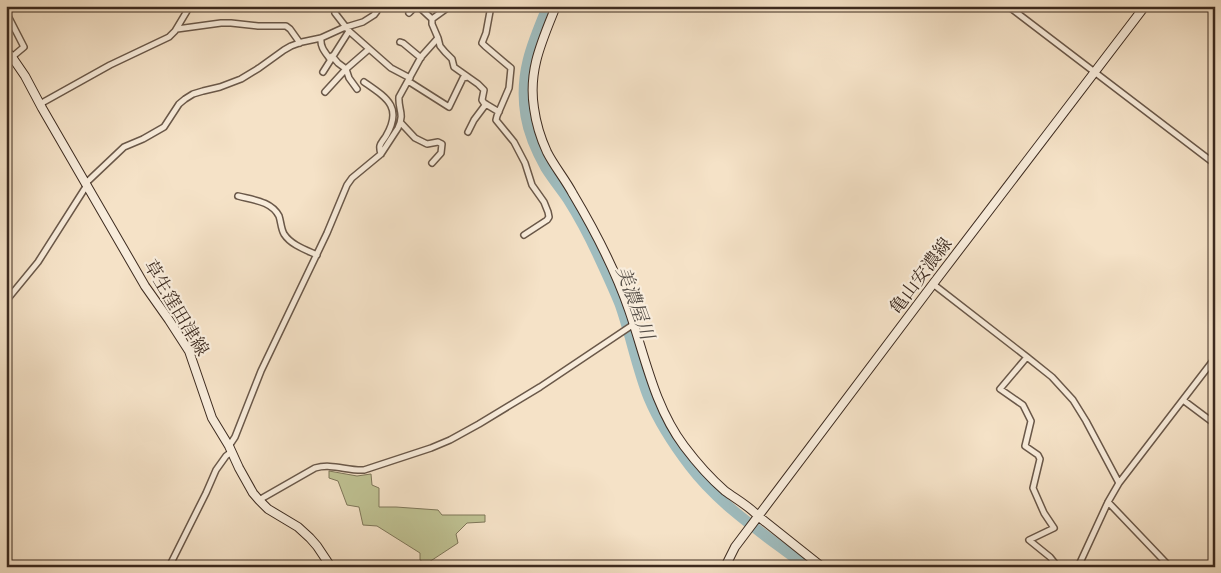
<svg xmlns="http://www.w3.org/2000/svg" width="1221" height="573" font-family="'IM FELL Double Pica','Noto Serif JP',serif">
<rect width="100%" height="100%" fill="#f5e2c7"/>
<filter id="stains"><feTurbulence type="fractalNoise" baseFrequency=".004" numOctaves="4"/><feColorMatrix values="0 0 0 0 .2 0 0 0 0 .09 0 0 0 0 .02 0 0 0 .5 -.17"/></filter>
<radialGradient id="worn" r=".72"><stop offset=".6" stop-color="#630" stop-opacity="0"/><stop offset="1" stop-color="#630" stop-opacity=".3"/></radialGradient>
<!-- green -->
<path fill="#bfc293" stroke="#7e7659" d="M329,471L357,476L371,474L372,485L379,488V507H396L438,510L442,515H485V522L467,523L456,534L458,543L426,564L420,560V553L377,526L363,525L359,507L347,505L338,481L329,478Z"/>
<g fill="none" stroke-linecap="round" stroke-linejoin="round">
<!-- river -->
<path stroke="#9fbcbe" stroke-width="11" d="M548,6C532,44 519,74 526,116C529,134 537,152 546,168C553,179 561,189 568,199C580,218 591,239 600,259C607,274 614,289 620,304C631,335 637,368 649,398C659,422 674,445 690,466C721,507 767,536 807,567"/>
<!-- street casing -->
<g stroke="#6a5849" stroke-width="8">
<path id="street" d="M418,6L432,19
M491,6L486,33L482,43L485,46L511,68L509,88L497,116L496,120L514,142L525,163L532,185L544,202L548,212L549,217L547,220L524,235
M1008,6L1215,164
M6,12L24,47L12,57
M335,13L349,31L391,68L410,78
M409,13L416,6
M177,29L221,23H231L258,26H286L290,29L300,43
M321,38C320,47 325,52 330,59
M438,38L440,46L445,52L452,59L454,67L478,84L484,90L482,100L484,103L499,112
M400,42L403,43L421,58
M332,56L338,63L346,69L349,78L357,89
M323,72L349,31
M408,81L449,107L463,78L468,77
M364,82C387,98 403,107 386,136C381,144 378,144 381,154
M325,92L346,69L369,49
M40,104L110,65L169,37L175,31L190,6
M401,123L415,138L427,144L438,142L442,144L441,153L432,163
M468,132L474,120L486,104
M86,183L124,147L143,139L164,127L179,104L185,99L193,94L203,91L220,87L241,79L259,68L284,50L291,46L302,42L321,38L343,28L363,22L374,15L377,11L378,6
M238,196C253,200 271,201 279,216C281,222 281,229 284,234C291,245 306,250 317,255
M933,284L1027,357L1052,377L1073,400L1086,421L1119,483
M6,301L38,262L87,185
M1027,357L1000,389L1023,405L1031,421L1025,446L1038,455L1040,459L1033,488L1044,513L1054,528L1029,540L1050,557L1058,567
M1183,400L1215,424
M229,446L235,437L261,371L327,233L347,185L352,178L381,154L398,128C405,113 398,110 399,97L421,57L438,38L432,24V19L450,6
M259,500L315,468C332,463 347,471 364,470L431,448L450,440L479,424L540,387L634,324
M1108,502L1170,567
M169,567L206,493L216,470L226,456L231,452
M1078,567L1108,502L1119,483L1215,358"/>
</g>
<!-- secondary casing -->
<g stroke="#3c2a1f" stroke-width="10">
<path id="secondary" d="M556,6C542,41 528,70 534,108C536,123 541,139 547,152C554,166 565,179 573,194C595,231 615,269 629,310C645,356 654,406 684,446C696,462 710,478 725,491C736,499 749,506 758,516L822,567
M6,51L12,57L25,76L42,108L145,286L169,320L189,351L212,418L229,446L239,468L253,493L259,500L268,509L298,527L310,538L317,546L331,567
M725,567L735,547L933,284L1145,6"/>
</g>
<!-- street -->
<use href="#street" stroke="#f8ecdb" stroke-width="5"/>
<!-- secondary -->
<use href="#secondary" stroke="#f8ecdb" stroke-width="8"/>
</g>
<g text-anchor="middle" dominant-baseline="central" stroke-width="4.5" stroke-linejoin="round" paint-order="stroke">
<!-- street labels -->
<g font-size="18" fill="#3c2a1f" stroke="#f8ecdb">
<text transform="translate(921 276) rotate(-53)">亀山安濃線</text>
<text transform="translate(176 308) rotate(59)">草生窪田津線</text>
</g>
<!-- water labels -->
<g font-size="19" font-style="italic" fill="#554e47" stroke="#f8ecdb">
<text transform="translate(635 303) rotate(70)">美濃屋川</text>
</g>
</g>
<!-- margin -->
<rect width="1221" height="573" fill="none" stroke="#f5e2c7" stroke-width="25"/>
<rect x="8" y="8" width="1206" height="558" fill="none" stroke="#3c2a1f" stroke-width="2.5"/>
<rect x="12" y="12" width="1196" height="548" fill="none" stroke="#3c2a1f"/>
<rect width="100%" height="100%" filter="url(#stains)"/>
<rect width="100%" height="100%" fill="url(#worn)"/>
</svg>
